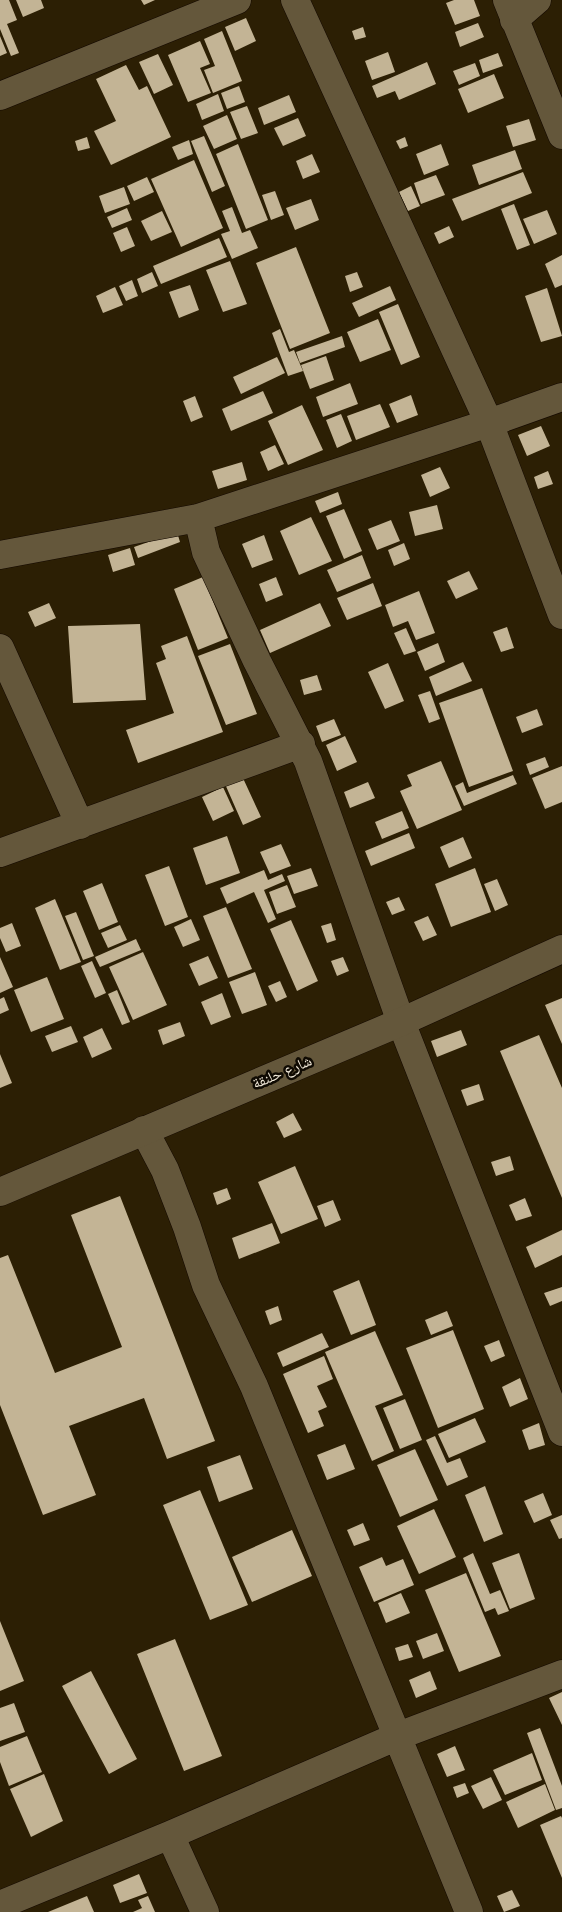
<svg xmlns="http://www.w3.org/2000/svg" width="562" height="1912" font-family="'Fira Sans','Noto Naskh Arabic',sans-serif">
<rect width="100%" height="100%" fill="#2c1f04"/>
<!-- building -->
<path fill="#c3b495" d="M0,0H9L17,20L7,24L19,53L11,56L0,29Z
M16,0H41L44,8L23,17Z
M141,0H155L144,5Z
M454,0H474L480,16L455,25L446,3Z
M246,18L256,41L235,51L225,27Z
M478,23L484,37L460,47L455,32Z
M363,27L366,37L355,40L352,31Z
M222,31L242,81L213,93L204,70L215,66L204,39Z
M0,36L7,53L0,56Z
M200,41L210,64L200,68L211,93L188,102L168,55Z
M388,52L395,72L372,80L365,61Z
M498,53L503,66L483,73L479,60Z
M158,54L173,85L154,94L139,62Z
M427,62L436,84L399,100L395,91L377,98L372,86Z
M475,63L480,76L459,85L453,71Z
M126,65L139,90L147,86L171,137L111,165L94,131L116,121L96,79Z
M494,74L504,98L468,113L458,89Z
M239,86L245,102L227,109L221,93Z
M218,94L224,111L202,120L196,104Z
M289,95L296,112L264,125L258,108Z
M247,106L258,133L241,139L230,112Z
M227,115L237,139L214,149L203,126Z
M298,118L306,136L283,146L274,128Z
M529,119L536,140L513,147L506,126Z
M204,136L225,186L212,192L191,141Z
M87,137L90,148L78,151L75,141Z
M405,137L408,146L400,149L396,141Z
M189,140L193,154L178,160L172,147Z
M238,144L268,220L246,229L216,154Z
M441,144L449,165L424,175L416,154Z
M515,150L522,169L479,185L472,165Z
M312,154L320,172L303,179L296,161Z
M194,160L223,228L181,247L151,179Z
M523,172L532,193L462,221L452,199Z
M436,175L445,195L421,204L414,183Z
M147,177L154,192L134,201L127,186Z
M411,186L420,206L408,211L399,192Z
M124,187L130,204L105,213L99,196Z
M275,191L284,215L271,220L262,195Z
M311,199L319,220L295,230L286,208Z
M514,204L530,245L517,250L501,209Z
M232,207L242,233L250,230L258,248L232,259L221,234L230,231L222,211Z
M127,208L132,220L112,228L107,217Z
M547,210L557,234L534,244L523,219Z
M162,211L172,232L151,241L141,221Z
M449,226L454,237L439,244L434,233Z
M127,227L135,246L121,252L113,233Z
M219,238L227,257L161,284L153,266Z
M296,247L330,333L290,349L256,263Z
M562,255V285L555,288L545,264Z
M230,261L247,304L223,312L206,270Z
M152,272L158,286L142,293L137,279Z
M357,272L363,287L350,292L345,276Z
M132,280L138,296L126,301L119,286Z
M190,285L199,310L179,318L169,292Z
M390,286L396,300L359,317L352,303Z
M115,287L123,305L103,313L96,296Z
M547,288L562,336L541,342L525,296Z
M398,304L420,357L401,365L379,312Z
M378,319L391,350L360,362L347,332Z
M280,329L289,352L294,350L303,371L288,376L272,333Z
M342,336L345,347L300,363L296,352Z
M326,356L334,380L310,389L301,365Z
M277,357L285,373L241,394L233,377Z
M350,383L358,404L323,417L316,397Z
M263,391L273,413L231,431L222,409Z
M411,395L418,415L397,423L389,404Z
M195,396L203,417L191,422L183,401Z
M380,404L390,427L356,440L347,416Z
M302,405L323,450L288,465L268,421Z
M341,414L352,441L337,448L326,420Z
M541,426L550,446L527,456L518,435Z
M275,445L284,464L268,471L260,452Z
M242,462L247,480L218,489L212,471Z
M440,467L450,488L430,497L421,475Z
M548,471L553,484L538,489L534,477Z
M338,492L342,504L320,513L315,501Z
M437,505L443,529L415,536L409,512Z
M344,509L362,551L344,559L326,516Z
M311,517L332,561L299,575L280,531Z
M391,520L400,541L377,550L368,529Z
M177,532L180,542L138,558L134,547Z
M264,535L273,560L252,568L242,544Z
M404,543L410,559L394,566L388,550Z
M130,548L135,565L113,572L108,555Z
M362,555L371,578L337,592L327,570Z
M469,571L478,589L456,599L447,581Z
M203,577L228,638L198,650L174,589Z
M276,577L283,595L266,602L259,584Z
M373,583L382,606L347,620L337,598Z
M419,591L435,633L416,640L408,621L393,627L385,605Z
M49,603L56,618L35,627L28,612Z
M320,603L331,626L270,653L260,630Z
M140,624L146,700L73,703L68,626Z
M507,627L514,648L501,652L493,632Z
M406,628L416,651L404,655L394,633Z
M187,636L223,732L138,763L126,730L174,713L156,663L166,659L161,646Z
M438,643L445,662L425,671L417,652Z
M230,644L257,714L226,725L198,656Z
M463,662L472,681L436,696L429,677Z
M388,663L404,701L385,709L368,672Z
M317,675L322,690L304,695L300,680Z
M482,688L513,771L469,787L439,703Z
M430,691L440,719L429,723L418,695Z
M537,709L543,725L522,733L516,717Z
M334,719L341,735L322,742L316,726Z
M345,736L357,762L337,771L326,745Z
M545,757L549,767L530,775L526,764Z
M441,761L462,810L417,829L400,791L412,786L407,775Z
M562,766V802L545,809L532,778Z
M513,775L517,784L464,806L455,786L463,782L467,793Z
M242,776L261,817L243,825L225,784Z
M368,782L375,798L350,808L344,792Z
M223,787L234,811L213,821L202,797Z
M402,811L409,828L382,839L375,822Z
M409,833L415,848L371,866L365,851Z
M227,836L240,873L206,885L193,848Z
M463,837L472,858L449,868L440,847Z
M281,844L291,866L270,874L260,852Z
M169,866L188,917L165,926L145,875Z
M311,868L318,886L294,894L287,876Z
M475,868L491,912L451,927L435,884Z
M264,870L268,880L282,874L285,881L264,890L276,919L268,923L254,892L227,904L220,888Z
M497,879L508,905L495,911L484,884Z
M102,883L118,922L99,930L83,891Z
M287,885L296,907L277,914L269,892Z
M399,897L405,910L392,915L386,902Z
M55,899L81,962L60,970L35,908Z
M226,907L252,969L228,978L203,916Z
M76,912L94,956L83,960L65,916Z
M428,916L437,935L423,941L414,922Z
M191,919L200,940L183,947L174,927Z
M291,920L318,981L297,991L270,929Z
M12,923L21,946L6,952L0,938V928Z
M331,923L336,940L327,943L321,926Z
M120,925L127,940L108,948L101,933Z
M136,939L141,950L100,967L95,957Z
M143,952L167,1005L133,1020L109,967Z
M208,956L218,978L199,986L189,964Z
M0,957L13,987L0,993Z
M343,957L349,971L337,976L331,961Z
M92,961L106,993L95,998L81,966Z
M255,972L267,1005L242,1014L229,982Z
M47,977L64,1019L31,1032L14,990Z
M280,981L287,997L276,1002L268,986Z
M117,990L130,1022L122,1025L108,994Z
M222,993L231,1017L211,1025L201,1002Z
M4,997L9,1010L0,1014V999Z
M562,998V1044L545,1005Z
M180,1022L185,1036L163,1045L158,1030Z
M71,1026L78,1042L52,1052L45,1036Z
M102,1028L112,1049L92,1058L83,1037Z
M461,1030L467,1045L437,1057L431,1041Z
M539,1035L562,1088V1198L500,1051Z
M0,1054L12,1083L0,1088Z
M479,1084L484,1100L467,1106L461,1090Z
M293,1113L302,1130L284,1138L276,1122Z
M510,1156L514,1170L496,1176L491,1162Z
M295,1166L318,1219L281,1234L258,1182Z
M227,1188L231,1199L217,1205L213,1193Z
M120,1196L215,1441L167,1459L144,1398L69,1426L96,1495L43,1515L0,1405V1258L8,1255L55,1373L122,1347L71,1215Z
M525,1198L532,1216L516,1221L509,1205Z
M333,1200L341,1220L325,1227L317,1206Z
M272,1223L280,1243L239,1259L232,1238Z
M562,1230V1255L535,1268L526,1247Z
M359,1280L376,1325L351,1335L333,1291Z
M562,1287V1301L550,1306L544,1293Z
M278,1306L282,1320L270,1325L265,1311Z
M447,1311L453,1326L431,1335L425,1320Z
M453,1330L484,1409L438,1428L406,1348Z
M375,1331L403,1395L375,1406L394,1451L372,1461L325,1352Z
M322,1333L329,1347L283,1367L277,1353Z
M499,1340L505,1356L491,1362L484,1346Z
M324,1356L333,1379L317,1386L327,1407L318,1411L324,1426L308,1433L283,1374Z
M520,1378L528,1399L510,1407L502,1387Z
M405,1399L422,1440L400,1449L383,1408Z
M475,1418L486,1442L449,1458L438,1434Z
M539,1423L545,1445L529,1450L522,1430Z
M435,1436L447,1463L460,1458L468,1477L447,1486L426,1440Z
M345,1444L355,1469L327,1480L317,1455Z
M415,1449L438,1500L400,1517L377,1465Z
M240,1455L253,1489L219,1502L207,1467Z
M485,1486L503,1534L484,1542L465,1495Z
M200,1490L248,1605L210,1620L163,1505Z
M543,1493L552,1515L534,1523L524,1501Z
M434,1509L456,1557L419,1574L397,1526Z
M562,1515V1538L559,1539L550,1520Z
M363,1523L370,1540L354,1546L347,1530Z
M292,1530L312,1576L252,1602L232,1557Z
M473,1553L490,1594L500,1590L509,1611L498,1615L495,1608L485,1612L463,1558Z
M519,1553L535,1599L510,1609L492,1563Z
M382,1557L386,1566L403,1559L414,1585L374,1602L359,1567Z
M466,1573L501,1656L459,1672L425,1590Z
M401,1593L410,1613L386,1623L378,1603Z
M0,1621L24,1681L0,1691Z
M437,1633L444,1651L423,1659L416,1641Z
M175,1639L222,1756L184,1771L137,1654Z
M408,1644L413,1657L399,1661L395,1648Z
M91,1671L137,1759L109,1774L62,1686Z
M430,1671L437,1689L416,1698L409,1680Z
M562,1692V1725L549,1698Z
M14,1703L25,1732L0,1741V1708Z
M540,1728L562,1786V1808L556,1810L527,1733Z
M27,1736L42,1772L9,1786L0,1762V1747Z
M455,1746L465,1770L447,1777L437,1754Z
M532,1753L542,1780L505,1795L493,1770Z
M44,1774L63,1821L31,1837L10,1789Z
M491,1777L502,1800L483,1809L471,1786Z
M465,1783L469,1793L457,1798L453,1787Z
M545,1784L555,1810L518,1828L506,1802Z
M561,1816L562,1818V1878L540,1825Z
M139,1874L147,1893L120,1903L113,1885Z
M512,1890L520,1906L504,1912L497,1896Z
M87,1896L94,1912H48Z
M148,1896L155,1912H133L142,1908L138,1900Z"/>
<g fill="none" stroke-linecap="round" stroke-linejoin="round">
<!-- street casing -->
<g stroke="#140900" stroke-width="29">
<path id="street" d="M295,0L489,423L562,615
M507,0L562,135
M514,20L537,0
M0,96L237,0
M198,518L206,552L257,661L308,761L401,1022L562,1432
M0,555L198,518L489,423L562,397
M0,648L80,825
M0,853L301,744
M144,1130L165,1170L187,1227L206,1285L254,1386L469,1912
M170,1835L205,1912
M0,1905L170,1835L398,1736L562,1674"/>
</g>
<!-- secondary casing -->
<g stroke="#140900" stroke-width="29">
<path id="secondary" d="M0,1192L401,1022L562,949"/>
</g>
<!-- street -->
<use href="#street" stroke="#64573b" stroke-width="28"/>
<!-- secondary -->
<use href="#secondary" stroke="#64573b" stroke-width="28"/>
</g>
<g text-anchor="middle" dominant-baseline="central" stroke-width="5" stroke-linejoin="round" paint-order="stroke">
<!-- street labels -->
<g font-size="15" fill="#f2eada" stroke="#0f0a02">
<text transform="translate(282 1072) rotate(-23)">شارع حلنقة</text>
</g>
</g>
</svg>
